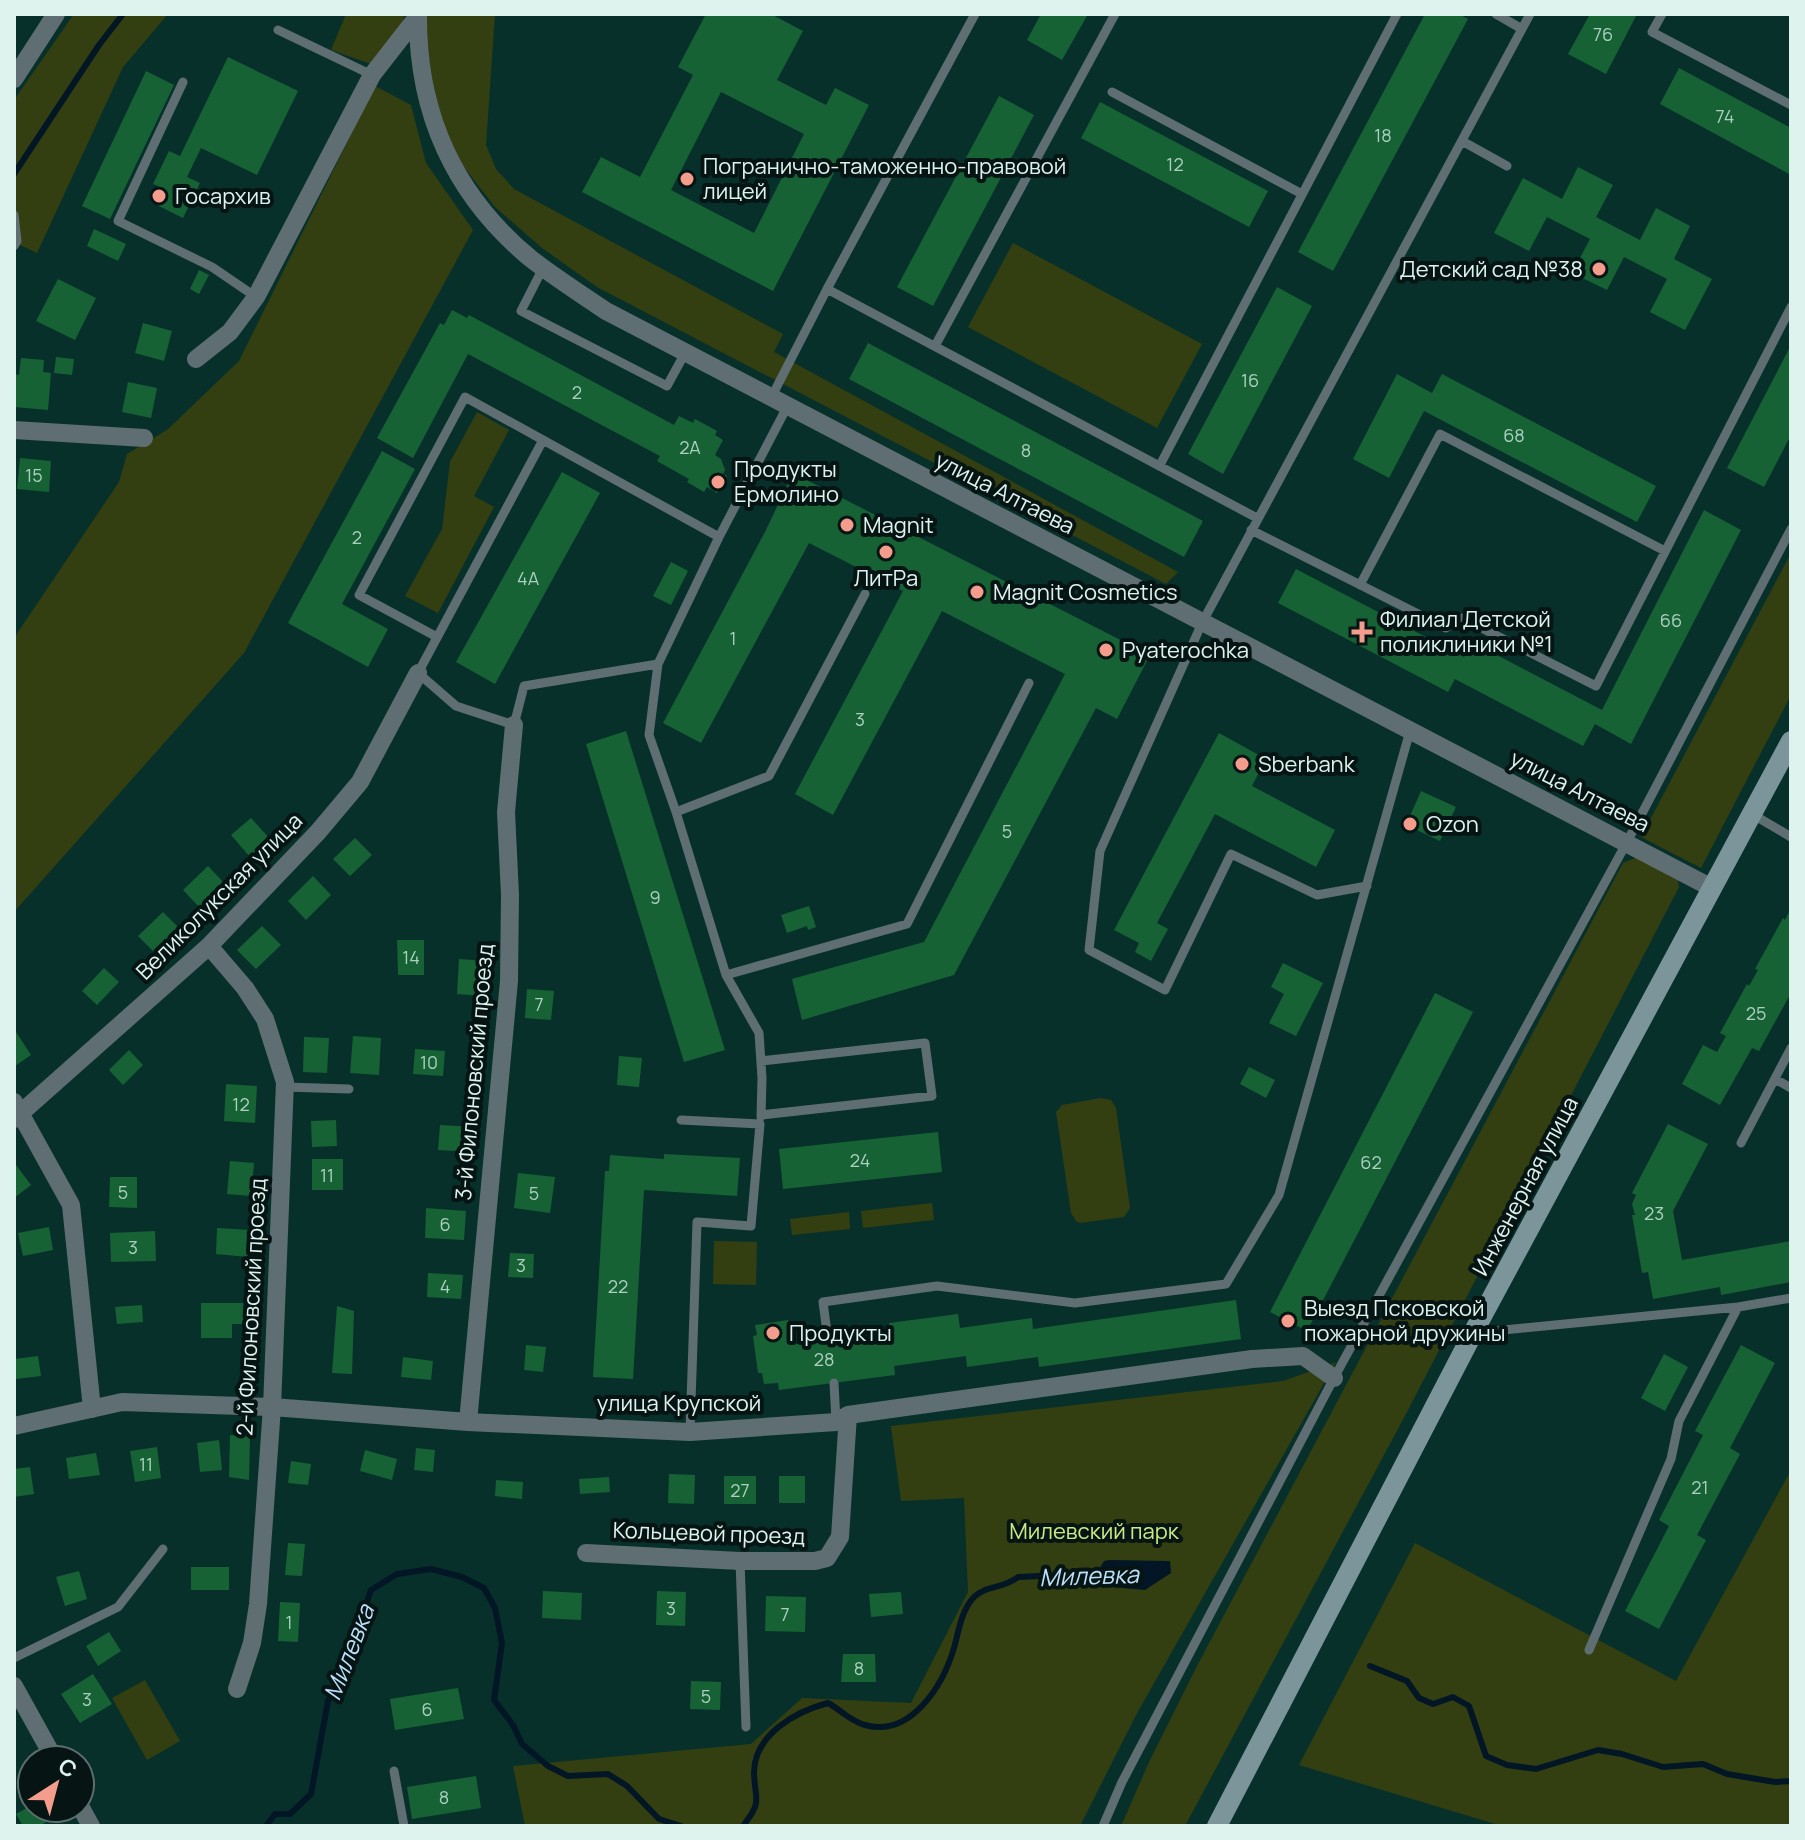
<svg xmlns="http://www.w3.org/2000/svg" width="1805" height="1840" font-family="Manrope,sans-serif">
<rect width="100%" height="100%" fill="#08302b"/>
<!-- green -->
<path fill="#333f10" d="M74,14H168L123,67L37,253L14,242V100Z
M346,14H405L403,22L371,64L331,50Z
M424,14H495L486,145L496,169L514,189L783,334L774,352L1178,572L1166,584L597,287L542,248L495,207L453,153L438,110L423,25Z
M375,86L411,105L426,163L473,230L244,653L14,912V638L119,482L127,454L167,430L239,361Z
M1013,243L1202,344L1157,428L968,327Z
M477,412L509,430L474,496L494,507L438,613L405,596L442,529L450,462Z
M1791,553V695L1701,868L1641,837Z
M1645,854L1677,873L1679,887L1407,1412L1185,1826H1121L1150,1760L1197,1666L1623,863Z
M1101,1098L1111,1100L1116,1108L1130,1208L1124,1217L1080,1223L1076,1221L1071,1213L1056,1112L1062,1105Z
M932,1203L934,1220L863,1228L861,1211Z
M849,1212L850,1229L792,1235L790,1219Z
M714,1241L757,1242L756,1285L713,1284Z
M1336,1362L1136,1715L1080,1826H525L513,1766L751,1744L802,1698L911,1703L968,1592L964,1498L901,1501L891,1426L1283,1381Z
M1791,1470V1826H1502L1299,1765L1415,1543L1676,1681Z
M145,1680L180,1741L147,1760L112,1698Z"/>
<!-- water -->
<path fill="#021625" d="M1109,1560L1170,1561L1171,1573L1145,1590L1100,1586L1096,1584V1574L1104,1561Z"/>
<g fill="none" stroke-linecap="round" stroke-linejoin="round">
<!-- stream -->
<path stroke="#021625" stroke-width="6" d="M14,174L99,45L123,14
M1370,1666L1407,1681L1419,1698L1433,1704L1453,1697L1469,1706L1486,1756L1507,1765L1536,1769L1598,1750L1622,1754L1663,1767L1703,1764L1727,1774L1775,1782L1791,1781
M266,1826L275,1814H290L311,1794L328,1701L345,1664L371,1590L397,1574L431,1569L462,1577L484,1588L495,1608L502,1643L494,1700L513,1725L522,1744L548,1766L568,1776L608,1774L627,1786L659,1819L681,1826
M743,1826C763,1800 755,1802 754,1773C754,1734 797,1711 828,1703C841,1710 850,1721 865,1725C911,1738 943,1685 954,1648C959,1630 961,1611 974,1597C986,1585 1003,1589 1018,1577L1104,1573"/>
</g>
<!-- building -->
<path fill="#166235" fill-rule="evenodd" d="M706,14H771L803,31L777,80L826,105L835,88L869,105L773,291L582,192L601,157L640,177L693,75L678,67ZM721,92L804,134L754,233L671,190Z
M1041,14H1088L1062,60L1027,40Z
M1425,14H1459L1468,19L1333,271L1298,252Z
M1590,14H1637L1606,74L1568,54Z
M228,57L298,91L257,175L201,148L187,177L200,183L183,218L151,202L158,186L153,184L169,151L180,156Z
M1679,68L1791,128V175L1660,104Z
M146,71L174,85L110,219L82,206Z
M999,96L1034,115L933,306L897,287Z
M1100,102L1268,191L1249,227L1081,138Z
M1578,167L1613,185L1596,217L1640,240L1656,208L1690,226L1674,259L1712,279L1685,330L1650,312L1667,279L1624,257L1607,290L1572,273L1590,239L1547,217L1529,251L1494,233L1523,178L1562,199Z
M94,229L126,244L118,261L87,246Z
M199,270L209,275L199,294L190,289Z
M58,279L96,298L75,340L36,321Z
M1277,287L1312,306L1223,474L1188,454Z
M452,310L467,318L469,315L674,425L679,416L693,423L695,419L717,431L715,435L723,440L715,455L721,459L725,470L723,474L727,476L717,493L707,487L704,492L687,482L689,479L657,461L660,456L468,354L413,458L377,438L440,323L444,325Z
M143,323L172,331L164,361L135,353Z
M868,343L1203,521L1184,557L849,379Z
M1791,345V435L1764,487L1727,468Z
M56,357L74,359L72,375L54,373Z
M21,358L44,360L43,372L51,373L48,410L14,407V374L19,375Z
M1397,374L1432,393L1442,374L1656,486L1637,522L1424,411L1389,478L1353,459Z
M128,382L157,388L151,418L122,412Z
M382,451L415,469L342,604L388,629L368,667L288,623Z
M20,458L51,461L49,492L17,489Z
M562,472L600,493L495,684L456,662Z
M793,473L1150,655L1117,719L1096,708L954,975L802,1020L792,979L924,942L1065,674L942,611L833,815L795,794L903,591L809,543L701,743L663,723L765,532Z
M1704,510L1741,530L1631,744L1595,724L1583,746L1455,679L1448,692L1278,603L1296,569L1464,657L1472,642L1602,710Z
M671,562L688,571L671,605L653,596Z
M626,731L725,1050L684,1062L586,744Z
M1219,733L1266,759L1252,786L1335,830L1316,867L1215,814L1157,923L1168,929L1151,961L1135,952L1139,943L1114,930Z
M1421,791L1456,807L1440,841L1406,825Z
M251,818L270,839L250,857L231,835Z
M355,838L372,855L350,876L333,859Z
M208,866L224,883L199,907L183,890Z
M313,876L331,895L306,920L288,901Z
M809,906L816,927L808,930L807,926L787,933L781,915Z
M1791,908V993L1759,1051L1752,1048L1720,1105L1682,1084L1703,1045L1717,1052L1726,1036L1720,1033L1747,984L1749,986L1758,970L1755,969L1783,918L1785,920Z
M163,912L179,928L154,952L138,936Z
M262,926L281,945L256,969L237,950Z
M397,940H424V975H398Z
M459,959L486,961L483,996L457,994Z
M1283,963L1323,983L1296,1036L1269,1023L1284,994L1271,987Z
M104,968L119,982L97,1005L82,991Z
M527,989L554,991L551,1020L525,1018Z
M1435,993L1473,1012L1307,1331L1270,1312Z
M14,1029L31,1055L15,1066L14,1064Z
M353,1036L381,1038L379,1075L350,1073Z
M304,1037L329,1038L327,1073L303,1072Z
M415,1049L445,1051L443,1076L413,1074Z
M129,1050L143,1065L123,1085L109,1070Z
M619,1056L642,1058L639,1087L617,1085Z
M1249,1067L1275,1080L1266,1098L1240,1084Z
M226,1084L257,1086L255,1123L224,1121Z
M336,1120L337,1146L312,1147L311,1121Z
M1668,1124L1708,1144L1673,1211L1682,1260L1791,1241V1282L1721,1295L1720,1287L1653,1299L1648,1272L1642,1273L1632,1215H1635L1632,1204L1636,1195L1632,1193Z
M440,1125L475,1127L474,1152L438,1150Z
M938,1132L942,1172L783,1189L779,1149Z
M664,1154L740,1158L737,1196L644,1190L633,1379L593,1377L605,1171H609L610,1155L664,1159Z
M312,1159H343V1190H312Z
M230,1161L254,1163L251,1196L227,1194Z
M16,1165L31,1185L14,1198V1166Z
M518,1173L555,1177L550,1213L514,1208Z
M110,1177H137V1208L109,1207Z
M426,1208L466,1211L464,1240L425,1238Z
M49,1227L53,1250L23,1256L18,1233Z
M217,1228L250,1230L248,1257L216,1254Z
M155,1231L156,1261L111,1262L110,1233Z
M510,1253L534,1254L533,1278L508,1277Z
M428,1273L463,1275L461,1299L427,1297Z
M1236,1300L1241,1339L1039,1367L1038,1357L967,1367L966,1356L894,1366L895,1375L779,1390L778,1383L764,1384L762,1373H758L753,1336L757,1335L755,1325L788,1320L791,1345L890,1332L889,1323L958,1314L960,1328L1032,1318L1033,1329Z
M201,1303H243V1324H232V1338H201Z
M142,1305L143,1322L117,1324L115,1307Z
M337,1306L354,1311L352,1374L332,1373Z
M526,1345L546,1347L543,1372L524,1370Z
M1741,1345L1775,1363L1730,1448L1740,1454L1697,1535L1706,1540L1659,1629L1625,1611L1669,1526L1659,1520L1703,1435L1695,1431Z
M1664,1354L1688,1367L1665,1411L1641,1398Z
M38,1356L41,1376L16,1379L14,1359Z
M403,1357L433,1361L431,1380L401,1377Z
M230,1435L250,1437L249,1480L229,1477Z
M219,1440L222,1470L200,1472L197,1443Z
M157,1447L161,1478L135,1482L130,1451Z
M416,1448L435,1450L433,1472L414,1470Z
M365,1450L397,1459L392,1480L360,1471Z
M96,1453L100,1475L69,1479L66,1458Z
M291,1461L311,1464L308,1485L288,1483Z
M30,1467L34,1494L14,1497V1469Z
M669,1474L695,1475L694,1504L668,1503Z
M724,1476H756V1504H724Z
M779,1476H805V1503H779Z
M609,1477L610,1492L580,1494L579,1479Z
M496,1480L523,1482L522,1499L495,1496Z
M288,1543L305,1544L302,1576L285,1575Z
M191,1567H229V1590H191Z
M79,1571L87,1599L65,1606L56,1577Z
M543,1591L582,1593L581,1620L542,1618Z
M657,1591L686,1592L685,1626L656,1625Z
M901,1592L903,1614L871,1617L869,1594Z
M766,1596L806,1597L805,1632L765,1631Z
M280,1602L300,1603L298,1642L278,1641Z
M109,1632L121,1651L98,1666L86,1646Z
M843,1654H875L876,1682H841Z
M93,1674L112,1704L80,1723L61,1694Z
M691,1681L721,1682L720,1710L690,1709Z
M458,1688L464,1719L395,1730L390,1699Z
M476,1776L481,1808L412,1819L407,1787Z
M32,1805V1808H61L58,1816L39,1826H23L16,1814Z"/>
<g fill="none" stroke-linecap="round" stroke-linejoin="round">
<!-- service -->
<path stroke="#5e6e72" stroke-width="9" d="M1496,14L1522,29
M1662,14L1652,32L1791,105
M278,30L372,75
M183,82L118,221L212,267L256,297
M1112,92L1302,194
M1462,141L1507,166
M14,215L17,241L14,246
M543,268L521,311L667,386L685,353
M827,289L975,14
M935,346L1115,14
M771,398L827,289L1257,518
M787,407L719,537L658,664L649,735L676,812L726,975L907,924L1029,683
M543,440L719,537
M1160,465L1397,14
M1251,530L1446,628L1462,618L1596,686L1791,307
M1360,585L1440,434L1665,551
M437,637L359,595L465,397L543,440L418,673L456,706L514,725L524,686L658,664
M676,812L769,776L865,594
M1752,814L1791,837
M1367,886L1317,895L1231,854L1165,990L1089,950L1100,851L1202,623L1530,14
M726,975L759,1033L762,1078L761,1117
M1775,1079L1791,1088
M285,1087L349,1089
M761,1115L932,1096L925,1043L761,1061
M681,1120L760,1124L751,1226L697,1222L690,1432
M1741,1143L1791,1048
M1473,1333L1738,1307L1791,1298
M828,1340L823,1302L937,1286L1075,1303L1226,1284L1279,1195L1410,731
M834,1383L836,1422
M740,1561L746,1727
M1589,1650L1671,1459L1679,1421L1738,1307
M14,1658L118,1607L163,1549
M394,1771L404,1826
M1103,1826L1122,1782L1334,1378L1627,842L1791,529"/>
<!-- minor -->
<path stroke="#5e6e72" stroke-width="18" d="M418,14C417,112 454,195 530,258C554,277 581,294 606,311L1712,888
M14,79L56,14
M196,359L230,332L256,297L372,75L418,16
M14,430L144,438
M209,946L245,988L265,1019L285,1082L272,1407L258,1604L252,1643L237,1689
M14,1102L71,1205L92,1409
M14,1119L209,946L318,832L360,782L418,673
M468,1422L509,981L510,895L506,812L514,725
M14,1426L122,1402L272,1407L468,1422L690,1432L836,1422L848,1415L1252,1359L1303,1356L1334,1378
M586,1553L740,1561H815L827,1558L840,1537L848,1415
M14,1686L55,1760
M80,1806L91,1826"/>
<!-- secondary -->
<path stroke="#7b959a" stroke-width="20" d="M1217,1826L1473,1333L1791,741"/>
</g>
<!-- markers -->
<g fill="#f49d8c" stroke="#061513" stroke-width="3">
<circle cx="687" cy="179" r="8"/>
<circle cx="159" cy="196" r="8"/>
<circle cx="1599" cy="269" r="8"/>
<circle cx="718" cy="482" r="8"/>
<circle cx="847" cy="525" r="8"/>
<circle cx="886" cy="552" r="8"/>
<circle cx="977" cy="592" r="8"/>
<path d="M1358 620h8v8h8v8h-8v8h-8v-8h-8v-8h8z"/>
<circle cx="1106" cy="650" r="8"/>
<circle cx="1242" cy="764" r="8"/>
<circle cx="1410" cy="824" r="8"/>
<circle cx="1288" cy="1321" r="8"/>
<circle cx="773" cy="1333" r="8"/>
</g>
<g text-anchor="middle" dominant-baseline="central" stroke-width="8" stroke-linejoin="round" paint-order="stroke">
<!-- number labels -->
<g font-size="18" fill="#accfc0">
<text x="1603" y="34">76</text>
<text x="1725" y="116">74</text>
<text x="1383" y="135">18</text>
<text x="1175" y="164">12</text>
<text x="1250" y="380">16</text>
<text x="577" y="392">2</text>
<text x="1514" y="435">68</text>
<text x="690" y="447">2А</text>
<text x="1026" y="450">8</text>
<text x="34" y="475">15</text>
<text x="357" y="537">2</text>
<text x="528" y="578">4А</text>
<text x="1671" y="620">66</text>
<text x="733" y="638">1</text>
<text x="860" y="719">3</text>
<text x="1007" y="831">5</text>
<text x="655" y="897">9</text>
<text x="411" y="957">14</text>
<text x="539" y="1004">7</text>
<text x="1756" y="1013">25</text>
<text x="429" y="1062">10</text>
<text x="241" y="1104">12</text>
<text x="860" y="1160">24</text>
<text x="1371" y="1162">62</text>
<text x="327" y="1175">11</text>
<text x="123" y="1192">5</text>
<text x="534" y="1193">5</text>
<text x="1654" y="1213">23</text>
<text x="445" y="1224">6</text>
<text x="133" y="1247">3</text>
<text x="521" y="1265">3</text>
<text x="445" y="1286">4</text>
<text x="618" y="1286">22</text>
<text x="824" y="1359">28</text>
<text x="146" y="1464">11</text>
<text x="1700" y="1487">21</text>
<text x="740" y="1490">27</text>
<text x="671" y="1608">3</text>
<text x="785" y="1614">7</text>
<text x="289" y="1622">1</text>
<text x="859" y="1668">8</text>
<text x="706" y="1696">5</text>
<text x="87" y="1699">3</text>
<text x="427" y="1709">6</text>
<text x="444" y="1797">8</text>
</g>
<!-- poi labels -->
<g font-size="22" fill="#def3ee" stroke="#061513" text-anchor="start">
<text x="703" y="166">Погранично-таможенно-правовой<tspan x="703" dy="25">лицей</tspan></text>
<text x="175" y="196">Госархив</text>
<text x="1583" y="269" text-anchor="end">Детский сад №38</text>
<text x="734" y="469">Продукты<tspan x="734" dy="25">Ермолино</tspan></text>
<text x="863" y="525">Magnit</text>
<text x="886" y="578" text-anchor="middle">ЛитРа</text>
<text x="993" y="592">Magnit Cosmetics</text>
<text x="1380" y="619">Филиал Детской<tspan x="1380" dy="25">поликлиники №1</tspan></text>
<text x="1122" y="650">Pyaterochka</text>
<text x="1258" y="764">Sberbank</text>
<text x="1426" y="824">Ozon</text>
<text x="1304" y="1308">Выезд Псковской<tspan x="1304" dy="25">пожарной дружины</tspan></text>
<text x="789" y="1333">Продукты</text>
</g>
<!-- street labels -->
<g font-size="22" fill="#def3ee" stroke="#061513">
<text transform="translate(1005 493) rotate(27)">улица Алтаева</text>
<text transform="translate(1580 791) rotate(27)">улица Алтаева</text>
<text transform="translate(219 896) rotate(-45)">Великолукская улица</text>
<text transform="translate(474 1072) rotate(-85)">3-й Филоновский проезд</text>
<text transform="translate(1525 1186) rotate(-62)">Инженерная улица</text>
<text transform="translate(251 1307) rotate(-87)">2-й Филоновский проезд</text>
<text x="679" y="1403">улица Крупской</text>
<text transform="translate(709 1533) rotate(2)">Кольцевой проезд</text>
</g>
<!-- park labels -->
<g font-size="22" fill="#ccea83" stroke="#061513">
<text x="1094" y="1531">Милевский парк</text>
</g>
<!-- water labels -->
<g font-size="24" font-style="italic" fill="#bcdffb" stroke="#061513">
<text transform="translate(1089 1575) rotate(-2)">Милевка</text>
<text transform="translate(348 1652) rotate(-69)">Милевка</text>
</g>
</g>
<!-- border -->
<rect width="1805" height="1840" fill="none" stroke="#def3ee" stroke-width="32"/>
<!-- north arrow -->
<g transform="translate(56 1784) rotate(36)"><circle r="38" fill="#061513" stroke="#5c6e6b" stroke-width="2"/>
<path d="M0-6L14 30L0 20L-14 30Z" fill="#f49d8c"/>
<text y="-12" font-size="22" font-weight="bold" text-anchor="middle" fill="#def3ee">С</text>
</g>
</svg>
